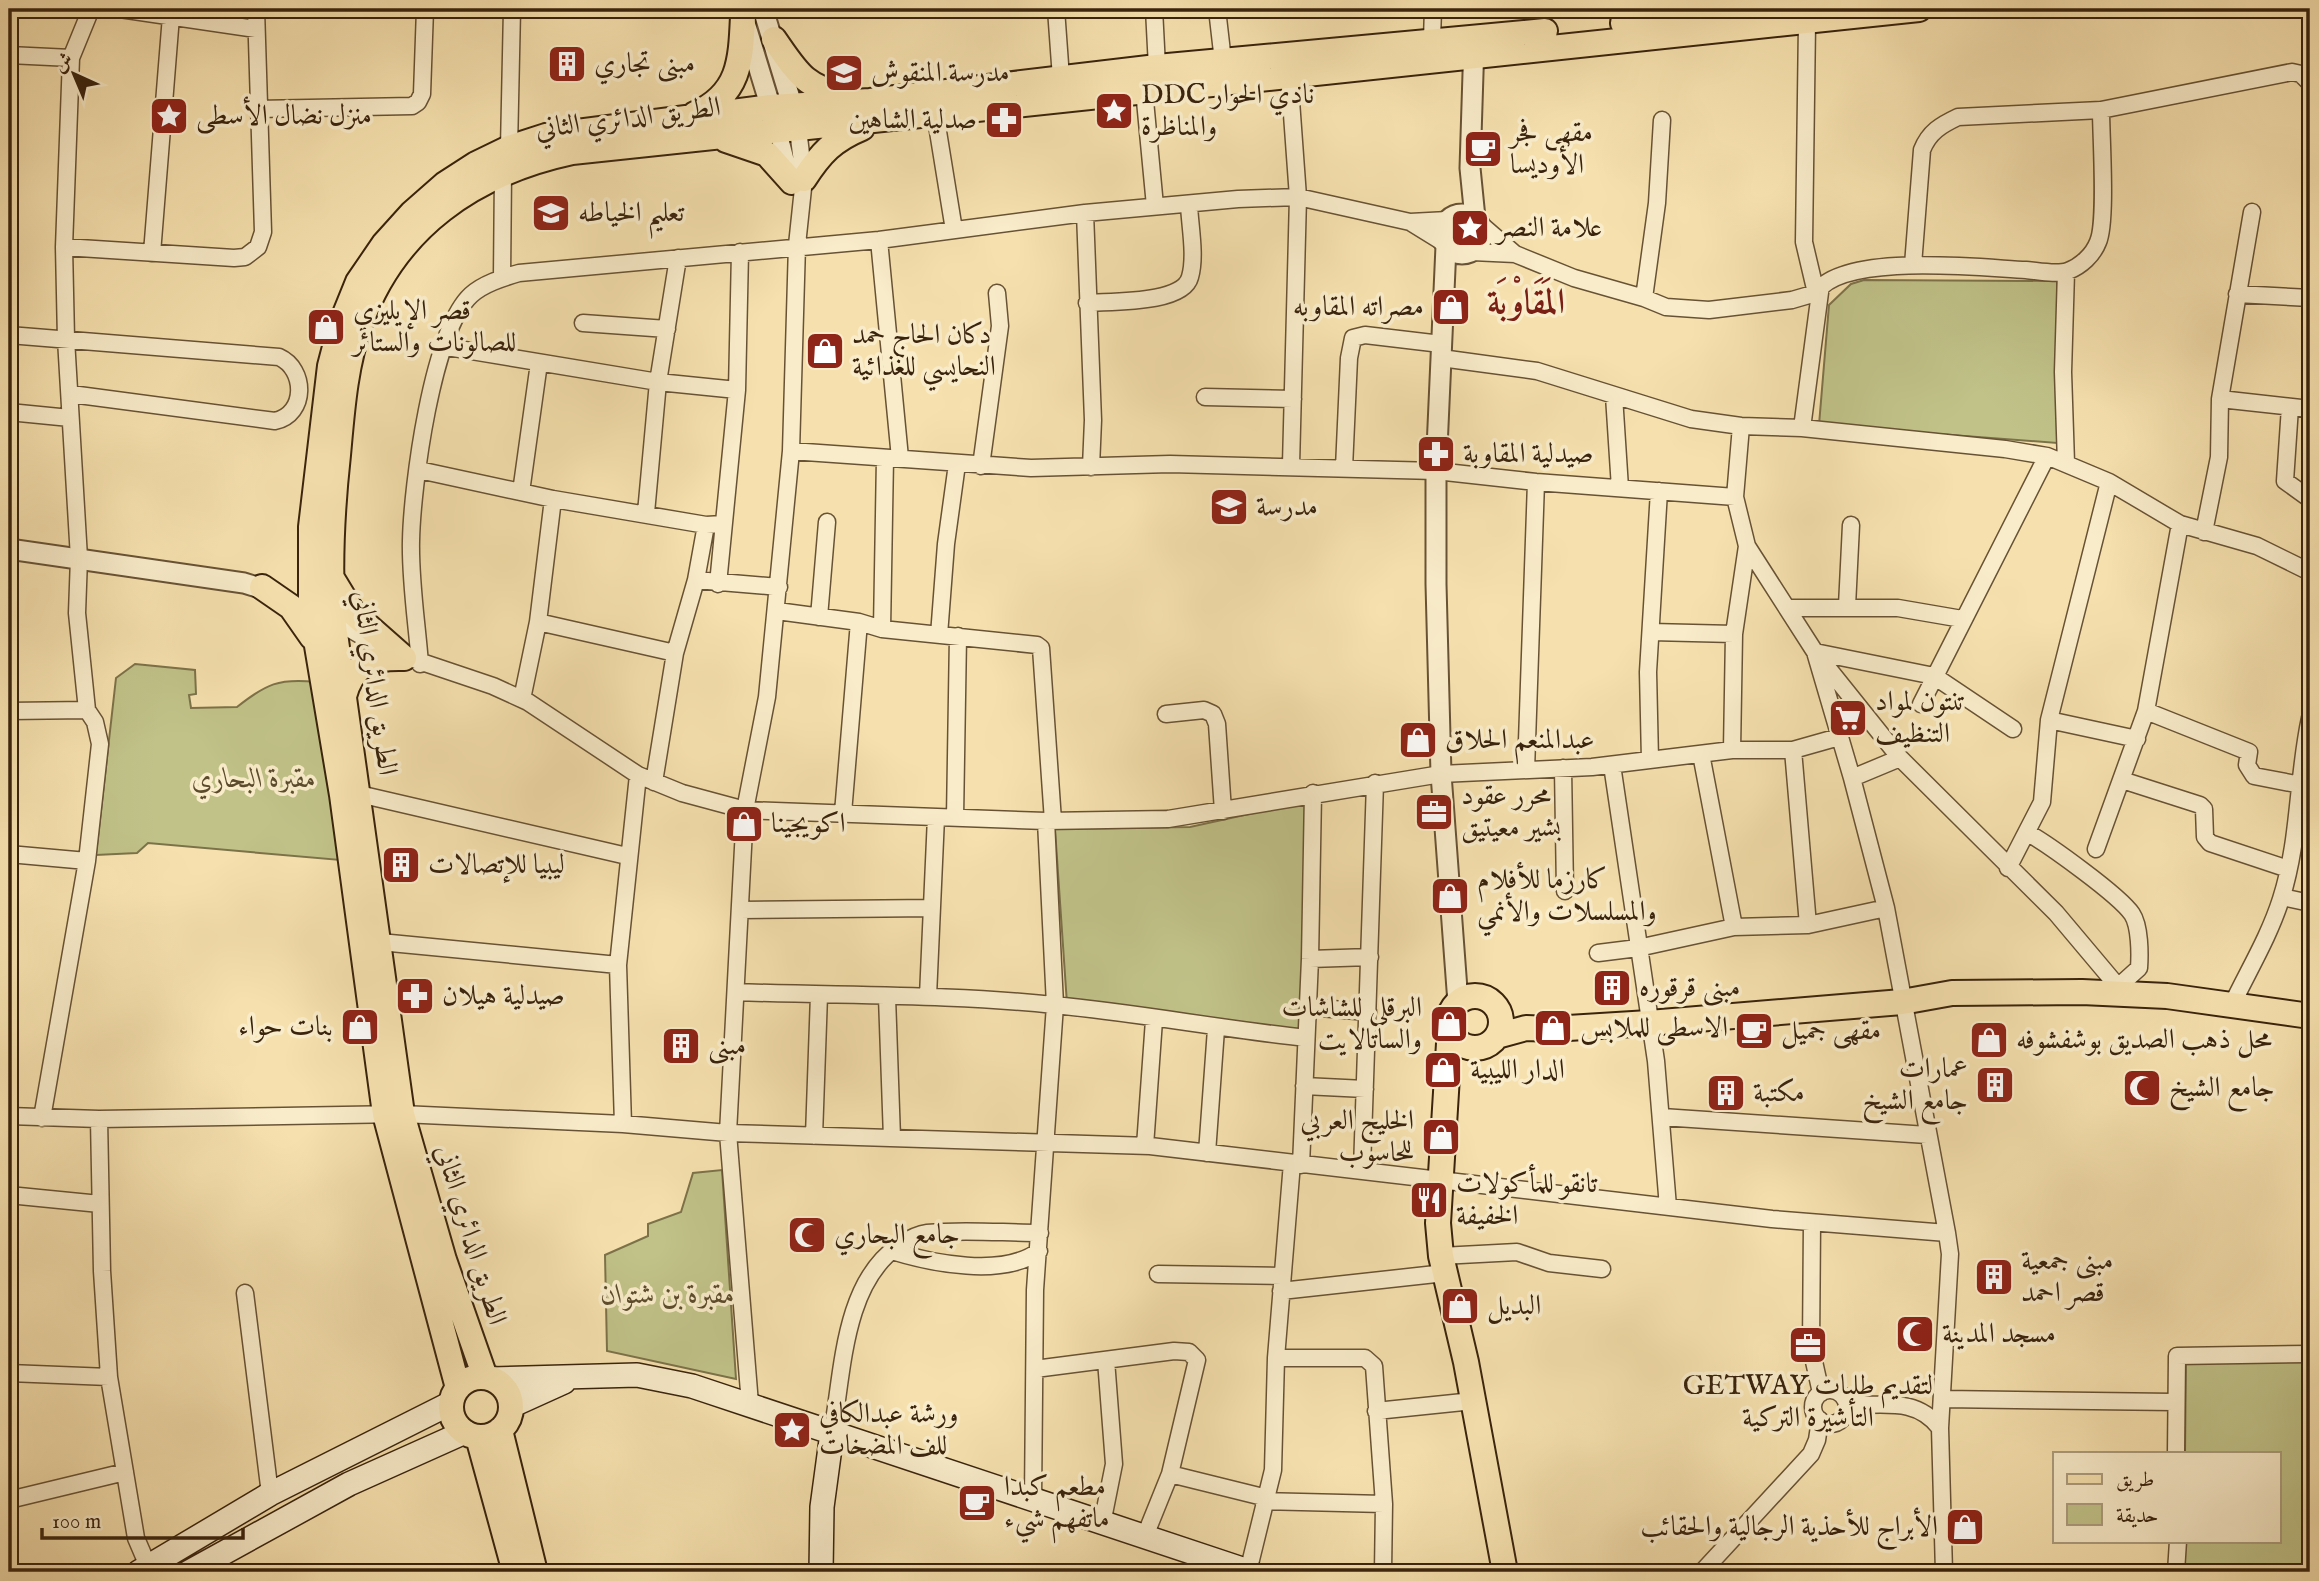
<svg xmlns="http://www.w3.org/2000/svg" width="2319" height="1581" font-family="'IM FELL English',Amiri,serif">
<rect width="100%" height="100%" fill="#f6e1ae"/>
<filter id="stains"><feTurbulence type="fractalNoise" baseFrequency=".00286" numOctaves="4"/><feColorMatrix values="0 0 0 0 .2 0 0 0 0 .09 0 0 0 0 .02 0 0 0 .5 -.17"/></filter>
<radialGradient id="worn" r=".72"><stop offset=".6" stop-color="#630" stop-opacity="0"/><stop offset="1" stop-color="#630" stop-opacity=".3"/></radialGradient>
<!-- green -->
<path fill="#c0c288" stroke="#7c724a" stroke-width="2" d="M1864,280L2057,281V443L1819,425L1829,305L1851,284Z
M135,664L195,670L196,694L189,695L191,708L237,707C266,684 279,678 316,682L340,860L148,843L137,853L96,855L116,678Z
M1308,801L1300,1031L1067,1004L1055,829L1190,827Z
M722,1170L736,1379L607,1351L605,1255L648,1236V1224L681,1212L693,1173Z
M2186,1353H2310V1572H2184V1541H2279V1453H2185Z"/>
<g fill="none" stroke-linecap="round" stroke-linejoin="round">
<!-- minor casing -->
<g stroke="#685235" stroke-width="19">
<path id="minor" d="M120,9L256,29
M1056,9L1061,78
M1154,9L1157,67
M1217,9L1223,61
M1807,23L1804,242L1816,293
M1432,39L1433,9
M9,55L71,58
M1289,73L1298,197L1291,465
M1144,90L1155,206
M257,109L412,106L418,102L422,94L425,9
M935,113L954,230
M778,131L789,173
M509,148L512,9
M1085,213L1093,420L1091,467
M1410,222L1444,243
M1478,222L1515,254
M879,240L900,458
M64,247L234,258L245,257L258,247L263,232L256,9
M1472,252L1515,254L1574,278L1644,298L1666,307L1709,310L1792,300L1816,293C1842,252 1981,268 2026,270C2038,271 2057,275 2068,271C2081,266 2093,255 2098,242C2107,222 2101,137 2101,110
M152,253L171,16
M1913,265L1922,150C1929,132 1941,125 1958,117L2101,110L2292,72L2301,74L2310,83
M502,278L503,172
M2237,294L2310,298
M1644,298L1657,203L1662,120
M1087,303C1111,301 1183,304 1190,277C1196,256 1190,227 1189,205
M583,323L667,329
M9,335L279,357C306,369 307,414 275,421L71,394
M441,346L658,382L737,390
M1441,358L1537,371L1691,419L1741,426L1802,428L2005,449L2047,456L2109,482L2180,524L2257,546L2310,572
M1614,396L1620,488
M1205,397L1293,399
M2220,399L2310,409
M2290,407L2285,481L2310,499
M9,412L70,418
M1741,426L1735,497L1747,546L1815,652L1900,758L2056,913L2125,995
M1802,428L1821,285
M791,451L1031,468L1170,464L1436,471L1536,482L1735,497
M2066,463L2063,372L2066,272
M981,466L1000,326L997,293
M1344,468L1349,358L1353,338L1365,335L1441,344
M419,470L553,499L706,525L723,524
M521,492L539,363
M646,513L658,382L678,258
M706,525L696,580L779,587
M2204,532L2219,457L2220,399L2252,212
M718,584L737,390L740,252
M1847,606L1851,525
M1787,608H1898L1962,619
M777,611L859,622L882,629L1037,645L1041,648L1053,821
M819,617L827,522
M333,619L377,645
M538,622L675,653
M882,629L885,458
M1651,632L1734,634
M939,635L946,544L957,464
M398,654L493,686L528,702L638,775L682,793L745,810L1046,821L1168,819L1441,774L1592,767L1732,750H1793L1839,737
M420,664C417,624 410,581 411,541C412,487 432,331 471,295C483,284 502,278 519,273L879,240L1085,213L1238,199L1298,197L1410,222L1448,220
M522,699L538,622L553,499
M1921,704L2047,456
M9,711L87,710
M2146,711L2249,752L2247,765L2254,776L2301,785
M1166,714L1204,710L1213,714L1217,724L1223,811
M2049,720L2137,739
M1732,750L1734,634L1747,546
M1793,750L1808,925
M1701,754L1734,927
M1650,760L1648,672L1659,491
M1612,765L1656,1061L1668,1207
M1563,768L1565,891
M1526,770L1536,482
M1852,778L1900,758
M2122,780L2200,805L2204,809L2205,837L2210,843L2288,869
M654,782L675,653L696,580
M359,794L627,856
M843,813L859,622
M955,818L958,636
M2028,833C2049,845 2119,895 2132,914C2140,926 2140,954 2139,968L2118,987
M2096,849L2146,711L2180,524
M9,854L87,861
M2008,868L2042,802L2049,720L2109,482
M2282,897L2310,903
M740,910L932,908
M380,942L618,965
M1598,953L1638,948L1734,927L1808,925L1886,908
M1310,959L1370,957
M736,992C842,996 948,994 1054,1005C1138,1013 1222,1029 1306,1038
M928,996L936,817
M887,997L892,1138
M1308,1007L1368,1012
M2231,1007C2248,971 2269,937 2281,899C2300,840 2297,778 2310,718
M1304,1086L1365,1089
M9,1116L99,1119L402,1114L623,1124L728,1133L1150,1146L1772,1219L1947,1233
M1662,1117L1927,1135
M42,1118L87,861L100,744L95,722L87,710L77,613L79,558L66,339L64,247L71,58L91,9
M623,1124L618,965L638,775
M814,1136L819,995
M1145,1146L1154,1020
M1207,1153L1216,1029
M1301,1165L1310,959L1313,793
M1362,1169L1375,783
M9,1195L100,1204
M1812,1223L1811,1348L1821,1393
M892,1251C931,1263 1003,1278 1039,1251
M1441,1256L1517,1252L1549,1263L1602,1269
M1158,1274L1282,1276
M1281,1291L1445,1273
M245,1293L270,1494
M1276,1358H1365L1374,1366L1384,1504L1383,1572
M1035,1369L1174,1351L1189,1352L1197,1360L1170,1474L1145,1536
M9,1373L109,1377L102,1271L99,1119
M109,1377L136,1538L148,1566
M1813 1407a17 17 0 1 1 34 0a17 17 0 1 1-34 0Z
M1944,1399L2174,1402
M750,1404L728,1133L745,810L767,697L791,451L797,245L804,179L798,129
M1847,1405C1884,1406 1916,1397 1940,1428
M1376,1411L1473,1401
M832,1433C843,1372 843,1284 898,1246C907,1240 917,1234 927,1233C964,1229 1003,1233 1040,1233
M2176,1453L2177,1356L2310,1354
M1170,1474L1267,1498
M1033,1499L1035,1290L1055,1005L1046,821
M9,1500L125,1472
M1263,1501L1384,1504
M1102,1524L1114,1464L1106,1360
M1248,1572L1273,1470L1276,1358L1292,1163
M1702,1572L1811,1454L1817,1440L1820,1420
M1944,1572L1940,1428L1950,1254L1947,1233L1886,908L1852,778L1815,652L1934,676L2013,729
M2176,1572L2178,1541"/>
</g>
<!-- tertiary casing -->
<g stroke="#685235" stroke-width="23">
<path id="tertiary" d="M763,9L796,118
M745,23L774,118
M1474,42L1470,168L1475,218
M1442 234a20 20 0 1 1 40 0a20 20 0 1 1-40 0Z
M1446,246L1436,471V584L1441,774L1458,1003
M9,549L244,583L273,592"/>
</g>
<!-- secondary casing -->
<g stroke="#39230d" stroke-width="26">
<path id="secondary" d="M492,1379L637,1375L692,1386L1251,1572
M511,1406L564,1382
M139,1572L270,1494L451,1403
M189,1572L349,1484L465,1432
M821,1572L822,1507L832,1433"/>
</g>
<!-- primary casing -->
<g stroke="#39230d" stroke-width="28">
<path id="primary" d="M1623,23L1737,9
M774,39C797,72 804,87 845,96
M695,114C740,94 741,61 743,16
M726,140L767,154L792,182
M804,179C821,153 833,140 862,128
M333,580L353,613L404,658
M262,587L291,607L312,637
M344,696C353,663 372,657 404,658
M1449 1022a26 26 0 1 1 52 0a26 26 0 1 1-52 0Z
M1450,1027L1438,1223L1441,1256L1466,1362L1505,1572
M1497,1036L1526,1028L1552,1029L1649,1023L1902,1002L1952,993L2082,992L2167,996L2310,1016
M485,1377L444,1260L402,1114L333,619C329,564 332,510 338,455C342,411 345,366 360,324C395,227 474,173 572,152L1919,9
M451 1407a30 30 0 1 1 60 0a30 30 0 1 1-60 0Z
M458,1388L385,1114L342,795L311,610V527L330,366L341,324L358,282L384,244L412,213L445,184L476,164L509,148L546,136L771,107L870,101L1157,67L1545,31
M500,1430L535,1572
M478,1437L515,1572"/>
</g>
<!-- minor -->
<use href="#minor" stroke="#f9ecca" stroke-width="16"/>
<!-- tertiary -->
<use href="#tertiary" stroke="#f9ecca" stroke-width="19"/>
<!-- secondary -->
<use href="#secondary" stroke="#f9ecca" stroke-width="23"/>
<!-- primary -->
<use href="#primary" stroke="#f6e1ae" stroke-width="24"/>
</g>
<!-- icons -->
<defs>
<g id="building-square" transform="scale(2.0125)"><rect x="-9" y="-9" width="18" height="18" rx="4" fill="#8f2418" stroke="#f9ecca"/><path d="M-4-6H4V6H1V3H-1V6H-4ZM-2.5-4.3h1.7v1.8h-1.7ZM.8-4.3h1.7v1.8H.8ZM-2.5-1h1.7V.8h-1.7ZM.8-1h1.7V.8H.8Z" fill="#fff"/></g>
<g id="school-square" transform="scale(2.0125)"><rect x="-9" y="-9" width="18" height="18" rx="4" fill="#8f2418" stroke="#f9ecca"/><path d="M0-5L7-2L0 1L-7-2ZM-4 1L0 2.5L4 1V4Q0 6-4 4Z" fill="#fff"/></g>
<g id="sight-square" transform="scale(2.0125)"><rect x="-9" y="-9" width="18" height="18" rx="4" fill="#8f2418" stroke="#f9ecca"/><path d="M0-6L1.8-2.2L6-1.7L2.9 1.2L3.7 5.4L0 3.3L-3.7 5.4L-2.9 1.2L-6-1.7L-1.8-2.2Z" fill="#fff"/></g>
<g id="pharmacy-square" transform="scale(2.0125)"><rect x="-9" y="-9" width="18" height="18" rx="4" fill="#8f2418" stroke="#f9ecca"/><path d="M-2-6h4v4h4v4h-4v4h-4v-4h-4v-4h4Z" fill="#fff"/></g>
<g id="cafe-square" transform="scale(2.0125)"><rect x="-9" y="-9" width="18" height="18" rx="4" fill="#8f2418" stroke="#f9ecca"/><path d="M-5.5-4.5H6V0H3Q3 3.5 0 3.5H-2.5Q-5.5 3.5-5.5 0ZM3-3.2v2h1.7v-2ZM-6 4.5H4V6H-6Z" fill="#fff"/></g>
<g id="shop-square" transform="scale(2.0125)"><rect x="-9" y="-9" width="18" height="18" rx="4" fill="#8f2418" stroke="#f9ecca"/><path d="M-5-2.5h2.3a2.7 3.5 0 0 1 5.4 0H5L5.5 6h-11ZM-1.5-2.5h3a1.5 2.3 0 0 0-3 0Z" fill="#fff"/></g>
<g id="supermarket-square" transform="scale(2.0125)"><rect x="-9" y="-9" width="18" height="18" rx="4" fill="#8f2418" stroke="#f9ecca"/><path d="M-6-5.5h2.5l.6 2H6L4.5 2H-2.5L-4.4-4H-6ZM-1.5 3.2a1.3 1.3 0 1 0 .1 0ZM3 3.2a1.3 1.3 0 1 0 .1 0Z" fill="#fff"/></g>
<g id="office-square" transform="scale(2.0125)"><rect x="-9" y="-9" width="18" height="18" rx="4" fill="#8f2418" stroke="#f9ecca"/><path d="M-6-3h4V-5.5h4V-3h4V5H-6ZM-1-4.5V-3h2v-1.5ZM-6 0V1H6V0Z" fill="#fff"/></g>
<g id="mosque-square" transform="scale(2.0125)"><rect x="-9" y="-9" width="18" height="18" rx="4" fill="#8f2418" stroke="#f9ecca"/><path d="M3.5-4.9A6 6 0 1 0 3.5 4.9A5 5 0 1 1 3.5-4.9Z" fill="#fff"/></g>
<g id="restaurant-square" transform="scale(2.0125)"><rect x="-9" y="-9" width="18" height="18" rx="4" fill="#8f2418" stroke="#f9ecca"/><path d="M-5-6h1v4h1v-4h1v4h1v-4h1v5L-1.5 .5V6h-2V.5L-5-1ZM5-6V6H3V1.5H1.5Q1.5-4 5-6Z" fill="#fff"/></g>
</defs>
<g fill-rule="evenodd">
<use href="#building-square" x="567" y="64"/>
<use href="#school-square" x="844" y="73"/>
<use href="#sight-square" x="1114" y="111"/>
<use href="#sight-square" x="169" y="116"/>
<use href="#pharmacy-square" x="1004" y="120"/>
<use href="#cafe-square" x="1483" y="149"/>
<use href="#school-square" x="551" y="213"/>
<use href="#sight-square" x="1470" y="228"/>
<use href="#shop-square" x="1451" y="307"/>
<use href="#shop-square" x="326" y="327"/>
<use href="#shop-square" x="825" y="351"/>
<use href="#pharmacy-square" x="1436" y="454"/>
<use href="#school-square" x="1229" y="507"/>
<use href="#supermarket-square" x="1848" y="718"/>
<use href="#shop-square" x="1418" y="740"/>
<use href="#office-square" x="1434" y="812"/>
<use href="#shop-square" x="744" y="824"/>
<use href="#building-square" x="401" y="865"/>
<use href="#shop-square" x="1450" y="896"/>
<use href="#building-square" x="1612" y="988"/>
<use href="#pharmacy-square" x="415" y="996"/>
<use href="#shop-square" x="1449" y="1024"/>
<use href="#shop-square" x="360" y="1027"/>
<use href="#shop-square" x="1553" y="1028"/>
<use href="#cafe-square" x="1754" y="1031"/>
<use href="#shop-square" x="1989" y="1040"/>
<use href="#building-square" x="681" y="1046"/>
<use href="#shop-square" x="1443" y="1070"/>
<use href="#building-square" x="1995" y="1085"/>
<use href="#mosque-square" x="2142" y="1088"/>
<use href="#building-square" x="1726" y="1093"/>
<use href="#shop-square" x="1441" y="1137"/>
<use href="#restaurant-square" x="1429" y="1200"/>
<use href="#mosque-square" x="807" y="1235"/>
<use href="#building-square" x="1994" y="1277"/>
<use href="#shop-square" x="1460" y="1306"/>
<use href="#mosque-square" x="1915" y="1334"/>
<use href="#office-square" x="1808" y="1345"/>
<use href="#sight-square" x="792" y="1430"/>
<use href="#cafe-square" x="977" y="1503"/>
<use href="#shop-square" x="1965" y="1527"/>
</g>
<g text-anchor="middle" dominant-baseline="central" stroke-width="7" stroke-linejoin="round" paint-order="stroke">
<!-- poi labels -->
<g font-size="28" fill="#39230d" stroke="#f9ecca" text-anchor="start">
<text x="594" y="64">مبنى تجاري</text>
<text x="871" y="73">مدرسة المنقوش</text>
<text x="1141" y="95">DDC نادي الحوار<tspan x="1141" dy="32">والمناظرة</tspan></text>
<text x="196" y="116">منزل نضال الأسطى</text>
<text x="977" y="120" text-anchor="end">صدلية الشاهين</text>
<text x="1510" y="133">مقهى فجر<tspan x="1510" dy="32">الأوديسا</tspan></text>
<text x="578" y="213">تعليم الخياطه</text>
<text x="1497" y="228">علامة النصر</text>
<text x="1424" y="307" text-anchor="end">مصراته المقاوبه</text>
<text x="353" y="311">قصر الإيليزي<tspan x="353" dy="32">للصالونات والستائر</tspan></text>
<text x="852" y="335">دكان الحاج حمد<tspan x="852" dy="32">النحايسي للغذائية</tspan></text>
<text x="1463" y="454">صيدلية المقاوبة</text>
<text x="1256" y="507">مدرسة</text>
<text x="1875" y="702">تنتون لمواد<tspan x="1875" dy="32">التنظيف</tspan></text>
<text x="1445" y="740">عبدالمنعم الحلاق</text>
<text x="1461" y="796">محرر عقود<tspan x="1461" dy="32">بشير معيتيق</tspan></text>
<text x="771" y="824">اكويجينا</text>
<text x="428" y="865">ليبيا للإتصالات</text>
<text x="1477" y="880">كارزما للأفلام<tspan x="1477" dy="32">والمسلسلات والأنمي</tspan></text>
<text x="1639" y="988">مبنى قرقوره</text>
<text x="442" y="996">صيدلية هيلان</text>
<text x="1422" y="1008" text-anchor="end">البرقلي للشاشات<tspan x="1422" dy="32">والساتالايت</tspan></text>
<text x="333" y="1027" text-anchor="end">بنات حواء</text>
<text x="1580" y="1028">الاسطى للملابس</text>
<text x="1781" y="1031">مقهى جميل</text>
<text x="2016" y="1040">محل ذهب الصديق بوشفشوفه</text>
<text x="708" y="1046">مبنى</text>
<text x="1968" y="1069" text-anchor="end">عمارات<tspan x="1968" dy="32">جامع الشيخ</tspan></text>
<text x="1470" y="1070">الدار الليبية</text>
<text x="2169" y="1088">جامع الشيخ</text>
<text x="1753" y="1093">مكتبة</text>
<text x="1414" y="1121" text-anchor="end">الخليج العربي<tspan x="1414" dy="32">للحاسوب</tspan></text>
<text x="1456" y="1184">تانقو للمأكولات<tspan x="1456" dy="32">الخفيفة</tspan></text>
<text x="834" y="1235">جامع البحاري</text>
<text x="2021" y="1261">مبنى جمعية<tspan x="2021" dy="32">قصر احمد</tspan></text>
<text x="1487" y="1306">البديل</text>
<text x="1942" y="1334">مسجد المدينة</text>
<text x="1808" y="1386" text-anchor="middle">GETWAY لتقديم طلبات<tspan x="1808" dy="32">التأشيرة التركية</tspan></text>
<text x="819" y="1414">ورشة عبدالكافي<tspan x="819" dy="32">للف المضخات</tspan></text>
<text x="1004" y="1487">مطعم كبدا<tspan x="1004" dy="32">ماتفهم شيء</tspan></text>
<text x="1938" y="1527" text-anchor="end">الأبراج للأحذية الرجالية والحقائب</text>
</g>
<!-- street labels -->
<g font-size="28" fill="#39230d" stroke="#f9ecca">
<text transform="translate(628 119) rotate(-7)">الطريق الدائري الثاني</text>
<text transform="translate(374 683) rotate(82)">الطريق الدائري الثاني</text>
<text transform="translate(470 1235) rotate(73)">الطريق الدائري الثاني</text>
</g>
<!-- park labels -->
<g font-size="28" font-style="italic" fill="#5b4b2c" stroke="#f9ecca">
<text x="254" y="779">مقبرة البحاري</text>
<text x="668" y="1295">مقبرة بن شتوان</text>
</g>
<!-- district labels -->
<g font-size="35" font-weight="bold" fill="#7a1f14" stroke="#f9ecca">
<text x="1526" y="303">المَقَاوْبَة</text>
</g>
</g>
<!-- margin -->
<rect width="2319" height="1581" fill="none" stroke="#f6e1ae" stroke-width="35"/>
<rect x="10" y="10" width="2298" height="1560" fill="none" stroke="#39230d" stroke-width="3.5"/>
<rect x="18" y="18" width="2284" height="1546" fill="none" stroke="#39230d" stroke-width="2"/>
<!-- legend -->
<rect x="2053" y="1452" width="228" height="91" fill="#f9ecca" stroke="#ac9c7e" stroke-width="2"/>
<rect x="2067" y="1474" width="35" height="10" fill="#f6e1ae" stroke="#ac9c7e" stroke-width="2"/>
<text x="2116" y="1486" font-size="21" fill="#39230d">طريق</text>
<rect x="2067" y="1504" width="35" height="21" fill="#c0c288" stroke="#ac9c7e" stroke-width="2"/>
<text x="2116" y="1522" font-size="21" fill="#39230d">حديقة</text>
<!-- north arrow -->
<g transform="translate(74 74) rotate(316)" stroke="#f9ecca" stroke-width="5" paint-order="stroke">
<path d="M0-5L12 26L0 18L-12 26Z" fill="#39230d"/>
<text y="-10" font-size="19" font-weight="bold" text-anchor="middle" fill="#39230d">ش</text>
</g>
<!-- scale -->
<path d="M42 1528v10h201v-10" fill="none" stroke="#39230d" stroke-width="3.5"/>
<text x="52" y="1528" font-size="21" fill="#39230d" stroke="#f9ecca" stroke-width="5" paint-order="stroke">100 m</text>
<rect width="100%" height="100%" filter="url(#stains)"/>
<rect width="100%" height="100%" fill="url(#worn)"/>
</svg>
